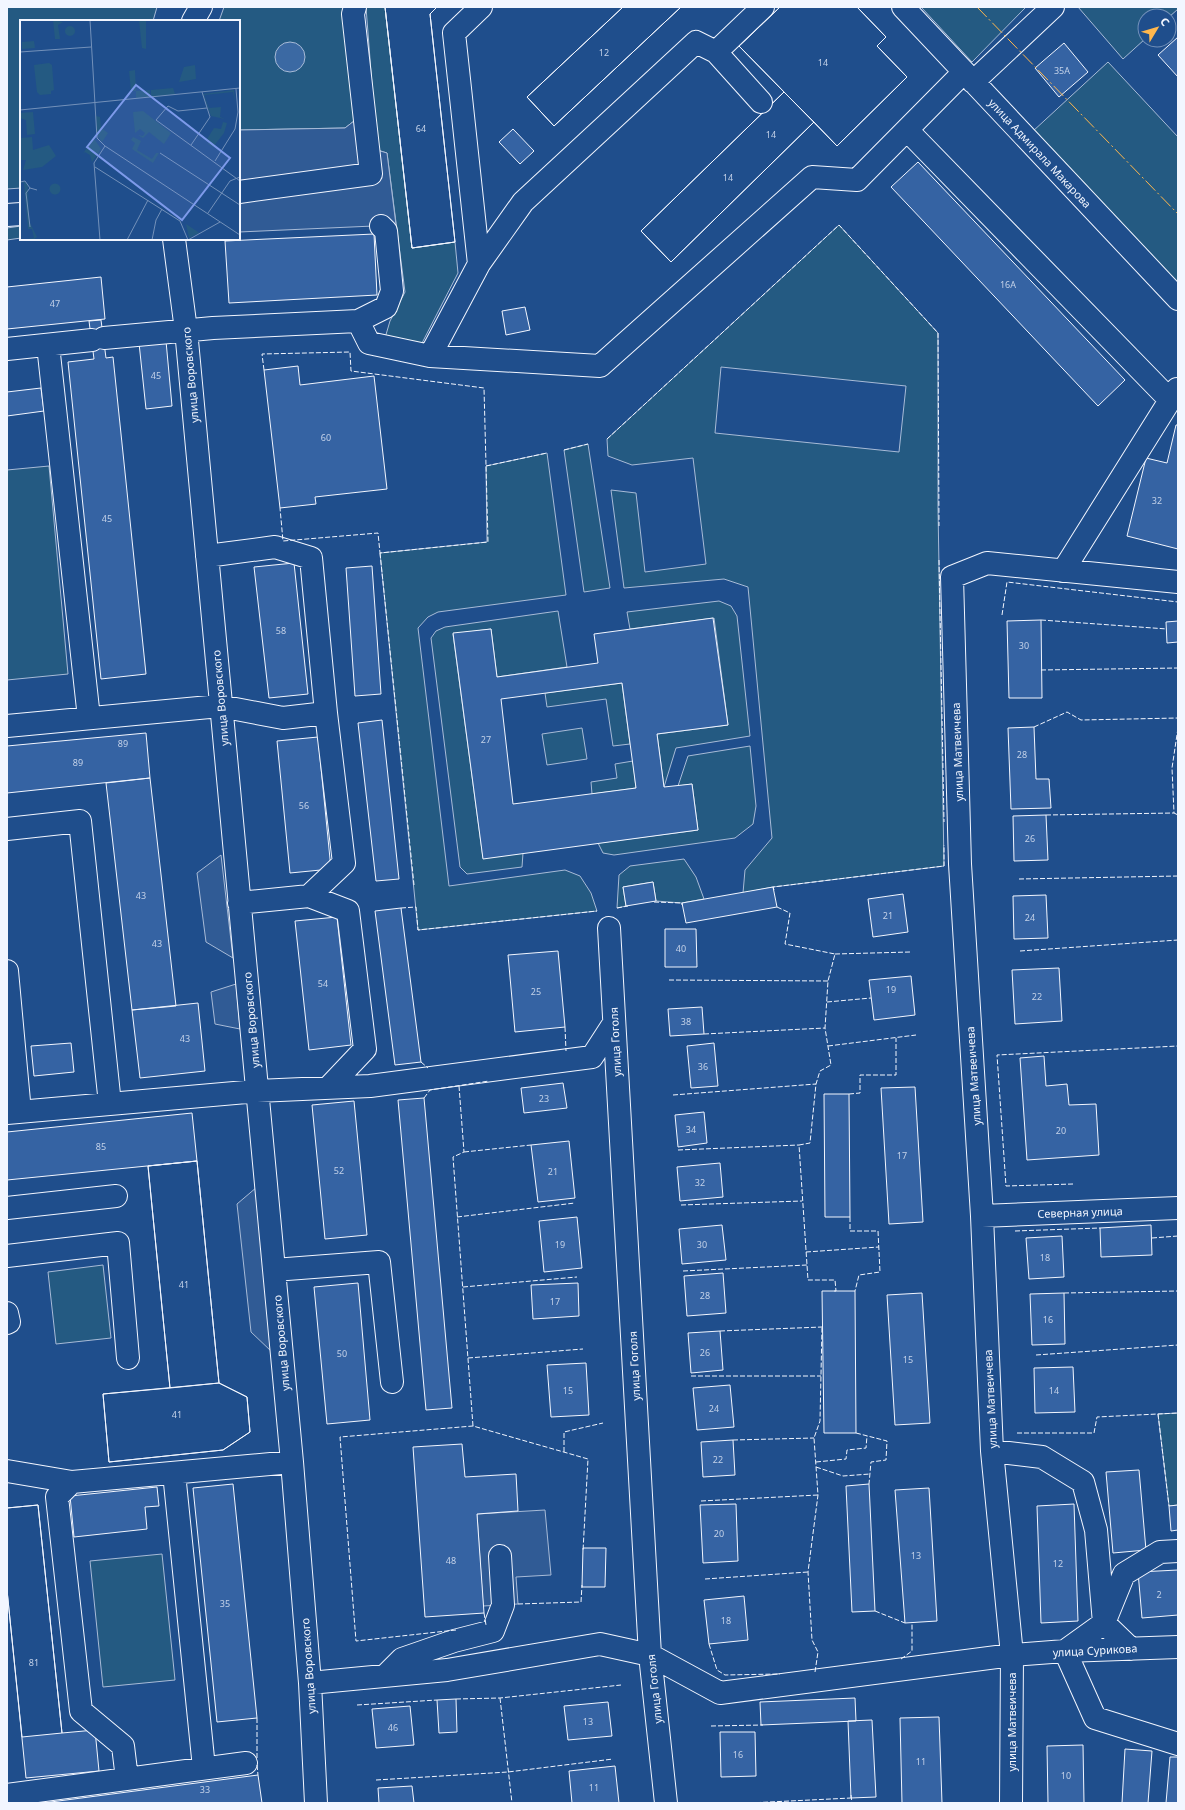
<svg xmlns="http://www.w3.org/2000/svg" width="1185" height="1810" font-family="'Noto Sans',sans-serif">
<rect width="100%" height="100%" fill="#1f4e8c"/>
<!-- green -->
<path fill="#245a82" stroke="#a8bbd7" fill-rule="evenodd" d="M7,7H157L153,21H21V188L7,189Z
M224,7H347L354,121L345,128L239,130V21H219Z
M366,7H385L412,248L455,242L458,273L421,345L385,338L390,321L405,292L387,153L377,150Z
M921,7H1026L972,62Z
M1078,7H1178V9L1169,17L1145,16V39L1123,59Z
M1108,62L1178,137V286L1032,132Z
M839,225L938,333V508L944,866L773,887L743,893L745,870L772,838L748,587L724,579L624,588L611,490L636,493L645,572L706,564L693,458L632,465L608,456L607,439ZM721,367L906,386L899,452L715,433Z
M21,226V238L7,240V228Z
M588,444L610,588L584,592L564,450Z
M547,453L566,595L438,612L428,617L418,628L449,886L565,870L580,876L591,893L597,911L418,930L380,553L487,542L486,466Z
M49,466L68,674L7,680V470Z
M719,601L731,606L737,616L750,736L676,748L664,787L657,734L728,725L714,618L630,629L627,612Z
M558,611L567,667L497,677L491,629L453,634L483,858L523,853L522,867L467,874L460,867L431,638L436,631L445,627Z
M622,683L630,744L613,746L606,699L547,707L545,693Z
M582,728L587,759L547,765L542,734Z
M750,746L756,806L753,824L735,838L614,855L603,853L598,843L698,830L692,784L678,786L688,756Z
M633,761L636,788L592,794L591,782L617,778L615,764Z
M684,859L696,877L704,899L682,903L656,901L653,882L623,887L626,906L617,908L619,875L630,866Z
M103,1265L111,1338L56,1344L48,1272Z
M1178,1413V1505L1169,1506L1158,1414Z
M162,1554L175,1680L103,1687L90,1561Z"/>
<!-- parking -->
<path fill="#305b95" stroke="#a8bbd7" d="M354,121L377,150L387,153L396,225L239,232V130L345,128Z
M221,855L233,958L206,942L197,873Z
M236,984L240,1029L215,1024L211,992Z
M257,1187L272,1352L251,1332L237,1204Z
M545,1510L551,1575L516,1577L518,1604L483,1606L477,1514Z"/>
<!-- water -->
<path fill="#3b69a3" stroke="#a8bbd7" d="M275 57a15 15 0 1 1 30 0a15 15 0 1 1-30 0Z"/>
<!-- building -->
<path fill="#3563a3" stroke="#f2f6ff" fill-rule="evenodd" d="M385,7H437L430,14L455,242L412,248Z
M385,7H437L430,14L455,242L412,248Z
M623,7H681L554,126L527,97Z
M623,7H681L554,126L527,97Z
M780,7H857L886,37L877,46L907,77L837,146L739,46Z
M780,7H857L886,37L877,46L907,77L837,146L814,122L671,262L641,231L784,92L739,46Z
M1178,37V77L1158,55Z
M1064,43L1088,72L1059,97L1035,68Z
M784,92L814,122L671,262L641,231Z
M513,129L534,151L520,164L499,142Z
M918,162L1125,380L1098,406L891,187Z
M374,234L377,295L229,303L225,241Z
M101,277L105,319L7,329V287Z
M525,307L530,330L506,335L502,311Z
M101,320L106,358L113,357L146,674L101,679L68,362L94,359L89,321Z
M166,341L172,406L146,409L139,343Z
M298,366L300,385L374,376L387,489L315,497L316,504L280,508L264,370Z
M41,388L44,411L7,416V392Z
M1176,425H1178V549L1127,536L1146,458L1167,463Z
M294,563L308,694L269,698L254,567Z
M372,566L381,694L355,696L346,568Z
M713,618L728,725L657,734L664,787L692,784L698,830L483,859L453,633L491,629L497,677L598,663L594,634ZM622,683L636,788L513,804L501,699Z
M1041,620L1042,698H1009L1007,621Z
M1178,621V642L1167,643L1166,622Z
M382,720L399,879L376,881L358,723Z
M1034,727L1036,779H1049L1051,808L1011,809L1008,728Z
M146,733L150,778L7,793V746Z
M318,737L331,869L290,873L277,741Z
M150,778L176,1006L132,1010L106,783Z
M1046,815L1048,860L1014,861L1013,816Z
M653,882L656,901L626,906L623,887Z
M773,887L777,907L686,923L682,903Z
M903,894L908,932L873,937L868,899Z
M1046,895L1048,938L1014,939L1013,896Z
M401,908L421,1062L395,1065L375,911Z
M337,917L351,1045L309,1050L295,921Z
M665,929H696L697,967H665Z
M558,951L565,1027L515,1032L508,955Z
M1059,968L1062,1021L1015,1024L1012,970Z
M911,976L915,1015L874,1020L869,980Z
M198,1003L205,1071L140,1078L132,1010Z
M702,1007L704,1034L670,1036L668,1009Z
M71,1043L74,1072L34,1076L31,1046Z
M714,1043L718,1086L691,1088L687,1046Z
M1044,1056L1046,1086L1067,1084L1069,1105L1096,1104L1099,1155L1027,1160L1020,1058Z
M563,1083L567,1108L524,1113L521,1088Z
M915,1087L923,1222L889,1224L881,1088Z
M824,1094H849L850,1217H825Z
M424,1098L452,1408L426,1410L398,1100Z
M354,1101L367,1235L325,1239L312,1105Z
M704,1112L707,1143L678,1147L675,1115Z
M192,1113L197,1161L7,1180V1132Z
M569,1141L575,1198L538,1202L531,1145Z
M197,1161L219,1383L170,1388L148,1166Z
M197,1161L219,1383L247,1397L250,1432L223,1450L109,1462L103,1394L170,1388L148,1166Z
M720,1163L723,1197L680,1201L677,1167Z
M577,1217L582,1268L544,1272L539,1221Z
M722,1225L726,1260L682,1264L679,1229Z
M1151,1225L1152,1255L1101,1257L1100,1228Z
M1062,1236L1064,1277L1029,1279L1026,1238Z
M723,1273L726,1313L687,1316L684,1276Z
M358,1283L370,1420L327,1424L314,1287Z
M578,1283L579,1316L533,1319L531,1285Z
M822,1291H855L856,1433H824Z
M922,1293L930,1423L895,1425L887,1295Z
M1064,1293L1065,1344L1032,1345L1030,1294Z
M720,1331L723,1370L691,1373L688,1333Z
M586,1363L589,1415L551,1417L547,1365Z
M1073,1367L1075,1412L1035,1413L1034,1368Z
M219,1383L247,1397L250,1432L223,1450L109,1462L103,1394Z
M730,1385L734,1427L697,1430L693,1388Z
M733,1440L735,1475L703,1477L701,1442Z
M462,1444L465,1477L516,1474L518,1511L477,1514L484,1613L425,1617L413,1447Z
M1139,1470L1146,1550L1113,1553L1106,1472Z
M233,1484L257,1718L217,1722L193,1488Z
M869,1484L875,1611L852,1612L846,1486Z
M157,1487L159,1506L145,1507L147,1529L74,1537L70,1496Z
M929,1488L937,1621L905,1623L895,1490Z
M736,1504L738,1561L703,1563L700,1505Z
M1074,1504L1078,1621L1041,1623L1037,1506Z
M38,1505L62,1733L22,1737L7,1590V1508Z
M38,1505L62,1733L95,1730L99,1771L26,1778L7,1590V1508Z
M1178,1505V1530L1171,1531L1169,1506Z
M583,1548H606L605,1587H582Z
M1178,1570V1615L1142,1618L1138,1572Z
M744,1596L748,1640L709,1644L704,1600Z
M855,1698L856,1721L761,1725L760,1702Z
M456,1699L457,1732L439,1733L437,1700Z
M608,1702L612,1736L568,1740L564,1706Z
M410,1706L414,1745L376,1748L372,1709Z
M939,1717L942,1803H902L900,1718Z
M872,1720L876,1797L851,1798L848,1721Z
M720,1732H755L756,1776L721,1777Z
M1083,1745L1084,1803H1048L1047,1746Z
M1125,1749L1152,1751L1148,1803H1122Z
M1170,1757H1178V1803H1166Z
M615,1766L619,1803H572L569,1771Z
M258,1775L262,1803H43Z
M412,1786L414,1803H379L378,1788Z"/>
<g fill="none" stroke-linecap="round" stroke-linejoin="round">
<!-- minor casing -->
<g stroke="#f2f6ff" stroke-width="24">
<path id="minor" d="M903,7L1178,299
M193,21L201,7
M716,52L761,102
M973,82L1053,7
M907,130L1170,400
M239,192L371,174L353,14L355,7
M7,215L21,214
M174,239L186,330L292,1462L310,1683L316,1803
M479,264L523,202L696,42L716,52L763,7
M358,321L386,307L392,291L386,231L381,226
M104,338L213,328L358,321L369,343L430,356L479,264L454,33L481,7
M48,345L89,718
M7,349L92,340
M430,356L600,366L812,177L857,180L964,72
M1063,571L1177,389
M7,726L220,706L283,718L326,713L311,558L275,547L207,556
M7,829L80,821L110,1104
M309,896L344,863L326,713
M239,903L309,896L348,911L365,1049L329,1087
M609,928L650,1655L666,1803
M7,971L20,1112
M7,1113L257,1091L370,1086L592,1057L614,1023
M7,1208L116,1196
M982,1216L1178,1208
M7,1256L118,1243L128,1358
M274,1270L379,1262L392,1382
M7,1313L9,1322L7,1323
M992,1451L1042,1457L1083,1482L1096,1530L1104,1623L1131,1649
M7,1471L72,1482L292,1462
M174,1473L204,1768
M72,1482L57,1497L81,1711L123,1746L127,1779
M1065,1651L1104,1623L1124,1574L1160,1552L1178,1551
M1065,1651L1095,1718L1178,1744
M385,1676L402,1659L454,1641L493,1631L503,1605L500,1556
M310,1683L447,1670L600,1644L650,1655L720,1693L1012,1655L1065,1651L1178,1647
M7,1795L246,1763
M1011,1803L1012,1655L992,1451L982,1216L960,864L952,577L987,563L1178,582"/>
</g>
<!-- minor -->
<use href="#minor" stroke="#1f4e8c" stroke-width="22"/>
<!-- fence -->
<path stroke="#f2f6ff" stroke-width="1" stroke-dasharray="5 2" stroke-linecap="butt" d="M264,370L262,354L350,352L351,371L484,388L488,542L380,553L378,533L283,541L280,508
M607,439L839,225L938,333L939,526
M564,450L588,444
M486,466L547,453
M380,553L414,885
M939,560L944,822
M1002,615L1007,582L1178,602
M1041,620L1167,629
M1041,670L1178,668
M1034,727L1067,712L1081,720L1178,718
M1178,728L1172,768L1174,813L1178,815
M1046,815L1174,813
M1019,879L1178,876
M774,890L773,887L944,866V845
M654,902L682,903V905
M777,907L790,913L785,944L835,954L828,981L825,1028L831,1065L820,1071L816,1084L810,1143L799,1145L808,1280H835L836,1291H834
M401,908L416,907L418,930L597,911
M617,908L628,906
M1020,951L1178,940
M835,954L910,952
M669,980L828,981
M827,1002L871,998
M565,1027L566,1051
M704,1034L825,1028
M828,1046L916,1035
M421,1062L428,1068
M459,1086L464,1152L453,1157L473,1426
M849,1094L860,1093V1075H896V1038
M673,1095L816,1084
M424,1098L430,1090L489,1081
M678,1150L799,1145
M464,1152L531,1145
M1073,1184L1006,1186L997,1055L1178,1046
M681,1205L802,1201
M457,1217L575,1203
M850,1217V1231H878L880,1272L859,1275L855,1291
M1015,1231L1100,1228
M1152,1238L1178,1236
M806,1252L879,1247
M683,1271L807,1265
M463,1287L577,1277
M1064,1293L1178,1291
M720,1331L822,1327
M1036,1355L1178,1345
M468,1358L583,1349
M691,1376H821
M1158,1414L1169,1506
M856,1433L887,1441L886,1460L871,1462L869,1484
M1017,1433H1094L1097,1417L1178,1413
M733,1440L814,1438
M564,1452V1432L603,1423
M816,1462L846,1459L847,1450L866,1448L867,1436
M816,1467L843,1476L870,1474
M701,1501L818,1495
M705,1579L808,1572
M518,1604L581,1602L582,1585
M875,1611L905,1623
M484,1613L486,1625
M456,1630L356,1641L340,1437L473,1426L588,1459L583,1551
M709,1644L717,1670L725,1675L780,1674
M901,1659L912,1651V1623
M815,1672L818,1652L812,1640L808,1572L818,1495L814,1438L820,1421L822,1327
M500,1698L512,1803
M456,1699L500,1698L621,1685
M357,1705L437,1700
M711,1726L763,1725
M257,1758V1718
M257,1765L258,1775
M376,1780L508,1772L613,1759
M851,1795L852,1803
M749,1803L851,1798"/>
<!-- power -->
<path stroke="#ffb74d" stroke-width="1" stroke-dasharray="14 3 2 3" stroke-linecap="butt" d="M977,7L1178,214"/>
</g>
<g text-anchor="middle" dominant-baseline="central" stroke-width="3" stroke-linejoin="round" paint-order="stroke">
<!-- number labels -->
<g font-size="9" fill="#c3d1e8">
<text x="604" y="52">12</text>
<text x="823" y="62">14</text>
<text x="1062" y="70">35А</text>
<text x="421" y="128">64</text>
<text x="771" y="134">14</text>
<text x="728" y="177">14</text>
<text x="1008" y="284">16А</text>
<text x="55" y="303">47</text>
<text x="156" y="375">45</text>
<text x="326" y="437">60</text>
<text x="1157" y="500">32</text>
<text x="107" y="518">45</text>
<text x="281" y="630">58</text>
<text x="1024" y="645">30</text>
<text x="486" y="739">27</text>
<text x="123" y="743">89</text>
<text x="1022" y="754">28</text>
<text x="78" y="762">89</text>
<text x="304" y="805">56</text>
<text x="1030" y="838">26</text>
<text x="141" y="895">43</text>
<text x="888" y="915">21</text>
<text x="1030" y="917">24</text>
<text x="157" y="943">43</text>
<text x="681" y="948">40</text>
<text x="323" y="983">54</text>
<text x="891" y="989">19</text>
<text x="536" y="991">25</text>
<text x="1037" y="996">22</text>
<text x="686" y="1021">38</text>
<text x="185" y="1038">43</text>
<text x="703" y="1066">36</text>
<text x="544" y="1098">23</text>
<text x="691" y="1129">34</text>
<text x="1061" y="1130">20</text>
<text x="101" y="1146">85</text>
<text x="902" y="1155">17</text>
<text x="339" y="1170">52</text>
<text x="553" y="1171">21</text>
<text x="700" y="1182">32</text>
<text x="560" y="1244">19</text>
<text x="702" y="1244">30</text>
<text x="1045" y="1257">18</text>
<text x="184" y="1284">41</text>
<text x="705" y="1295">28</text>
<text x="555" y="1301">17</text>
<text x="1048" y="1319">16</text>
<text x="705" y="1352">26</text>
<text x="342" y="1353">50</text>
<text x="908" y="1359">15</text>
<text x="568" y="1390">15</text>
<text x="1054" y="1390">14</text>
<text x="714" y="1408">24</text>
<text x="177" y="1414">41</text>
<text x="718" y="1459">22</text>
<text x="719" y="1533">20</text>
<text x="916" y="1555">13</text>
<text x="451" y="1560">48</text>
<text x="1058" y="1563">12</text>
<text x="1159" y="1594">2</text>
<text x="225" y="1603">35</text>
<text x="726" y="1620">18</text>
<text x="34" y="1662">81</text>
<text x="588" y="1721">13</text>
<text x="393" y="1727">46</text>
<text x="738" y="1754">16</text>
<text x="921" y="1761">11</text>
<text x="1066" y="1775">10</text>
<text x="594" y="1787">11</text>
<text x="205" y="1789">33</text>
</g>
<!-- street labels -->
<g font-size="11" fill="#f2f6ff" stroke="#1f4e8c">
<text transform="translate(1040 153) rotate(47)">улица Адмирала Макарова</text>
<text transform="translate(190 375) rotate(-95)">улица Воровского</text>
<text transform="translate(220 698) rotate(-95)">улица Воровского</text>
<text transform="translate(957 752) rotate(-92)">улица Матвеичева</text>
<text transform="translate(251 1020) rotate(-95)">улица Воровского</text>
<text transform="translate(615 1042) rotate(-93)">улица Гоголя</text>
<text transform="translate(973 1076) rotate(-94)">улица Матвеичева</text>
<text transform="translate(1080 1212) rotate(-2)">Северная улица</text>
<text transform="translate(281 1343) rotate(-95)">улица Воровского</text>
<text transform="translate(634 1366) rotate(-93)">улица Гоголя</text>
<text transform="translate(990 1399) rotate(-93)">улица Матвеичева</text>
<text transform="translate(1095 1650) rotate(-3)">улица Сурикова</text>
<text transform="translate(308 1666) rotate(-94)">улица Воровского</text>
<text transform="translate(654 1689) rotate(-96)">улица Гоголя</text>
<text transform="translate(1011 1722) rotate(-90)">улица Матвеичева</text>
</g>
</g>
<!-- overview -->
<g transform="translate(20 20)">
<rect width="220" height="220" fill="#1f4e8c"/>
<path d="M33,0L43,2L38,5L40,19H35ZM119,0H126V29L122,28ZM45 11a5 5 0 1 1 10 0a5 5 0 1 1-10 0ZM14,21L15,28L2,29V22ZM29,43L32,45L34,70L31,71V74L20,75L17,72L14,45ZM175,45L176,59L159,62L164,47ZM115,50L116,71H111L109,51ZM153,68L155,74L131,77V70ZM130,70V77L116,78V71ZM214,70L215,82L213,72L184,75L189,88L201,87L200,97L205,99L191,96L183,74ZM123,91L151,113L144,124L129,112L123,118L118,115L123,116L125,113L120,109L115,113L113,92ZM13,92L15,114L7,115L6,100L0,98V93ZM76,96L80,97L81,108L88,113L82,122L77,115ZM203,102L207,103L204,113L193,127L188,124L190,121L187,119L194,108L201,109ZM12,117L13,130L29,125L36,136L22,147L3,150L6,140H0V118ZM73,117L81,129L72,142L70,135L65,132L63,134ZM113,117L121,121L117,130L132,139L136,133H139L133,143L112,129L115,123L111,120ZM0,162H5L8,165L9,201L17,217L13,220H0L14,218L12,209H8L4,163ZM29.5 169a5.5 5.5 0 1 1 11 0a5.5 5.5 0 1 1-11 0ZM166,204L178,212L179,213L169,218Z" fill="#245a82"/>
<path fill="none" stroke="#7391ba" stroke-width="1" d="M70,0L77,118L85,126L220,215M0,32L71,27M187,88L158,91L148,86L136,100L220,161M0,90L220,68M171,125L190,97L182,72M140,133L220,185M195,141L215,109L218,92L216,69M75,147L160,201L168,220M0,162L5,161L10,168L17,170M10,168L6,173L10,207M188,193L210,161L220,157M80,220L74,143L85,126M107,220L128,180M132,220L136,200L142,189M168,220L200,202"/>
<path fill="#7d9aea" fill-opacity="0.15" stroke="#7d9aea" stroke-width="2" d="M116,65L210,138L162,200L67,127Z"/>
<rect width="220" height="220" fill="none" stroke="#f2f6ff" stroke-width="2"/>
</g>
<!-- border -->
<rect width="1185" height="1810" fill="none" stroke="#f2f6ff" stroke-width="16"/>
<!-- north arrow -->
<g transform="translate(1157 28) rotate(52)"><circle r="19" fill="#1f4e8c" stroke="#7391ba"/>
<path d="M0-3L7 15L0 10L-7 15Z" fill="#ffb74d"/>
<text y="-6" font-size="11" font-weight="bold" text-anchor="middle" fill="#f2f6ff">С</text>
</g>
</svg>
